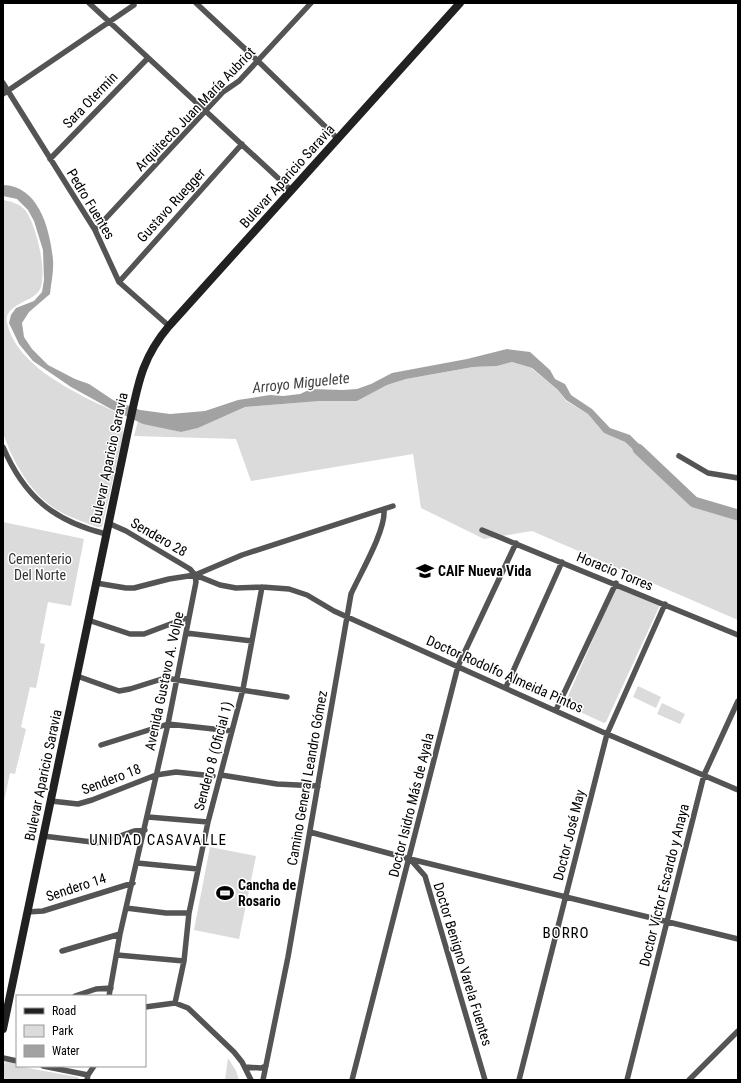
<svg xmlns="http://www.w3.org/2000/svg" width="741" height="1083" font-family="'Roboto Condensed',sans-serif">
<rect width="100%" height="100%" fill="#fff"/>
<!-- green -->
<path fill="#dbdbdb" d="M3,200C10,201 20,204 25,210C36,223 49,276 39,291C32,302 3,305 7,323C16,361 58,383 90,400C100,405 113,409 122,417L123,435L102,527H97C84,522 69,517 57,510C30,493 13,462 3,433Z
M512,362L531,368L558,390L566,401L588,414L604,433L625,442L640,456L648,459L661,471L694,502L738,515V620L532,531L484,539L421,508L413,454L251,481L236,439L134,436L138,421L181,432L198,428L245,407L320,401H357L387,385L406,379L473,367L497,366Z
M3,522L84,539L71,606L48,602L40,643L45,644L36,688L30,687L21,727L26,729L15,774L10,773L3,806Z
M616,587L660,605L606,722L604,723L567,706L565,703Z
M638,686L661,697L656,708L633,697Z
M662,703L685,714L680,724L657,714Z
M210,847L256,856L239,939L194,930Z
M228,1058L236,1071L239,1080H225Z
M7,1062L17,1064V1066L77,1077L81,1080H3V1063Z"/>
<!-- water -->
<path fill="#a2a2a2" d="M3,185C39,186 50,229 53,260C54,271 51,283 50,294L29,312L22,323L24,337L32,349L48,365L75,379L89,384L113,400L140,410L170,414L205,411L238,400L270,395L283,396L300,394L311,389L343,390L357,389L371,384L392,373L467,359L507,349L530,352L550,370L555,379L565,384L571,395L592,409L610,428L630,435L641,446L648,459L640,456L625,442L604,433L588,414L566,400L558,390L532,368L512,362L497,366L473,367L406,379L387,385L357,401H320L245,407L198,428L181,432L143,424L111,409L71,387L33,361L19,344L9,323L11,315L16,308L34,301L42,292L44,280L43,250L34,221L28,210L17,199L3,196Z"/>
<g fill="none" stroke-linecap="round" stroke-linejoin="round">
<!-- river -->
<path stroke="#a2a2a2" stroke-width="11" d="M638,449L694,502L738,515"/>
<!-- street -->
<path stroke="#545454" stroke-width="5.5" d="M89,3L292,191
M196,3L258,61L338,139
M3,83L95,230L119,282L169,326
M3,94L134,5
M50,159L148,58
M95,230L223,92L239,81L311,3
M119,282L242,144
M3,447C24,496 53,521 106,534
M679,456L708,473L738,478
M108,523L126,531L190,569L195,575L196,582L168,724L120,934L109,996
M482,530L738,635
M195,575L220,585L236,588L262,587L289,589L307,595L334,611L607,734L738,790
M96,583L126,588H134L169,579L195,575L242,555L393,506
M88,620L130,634H144L189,617
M186,633L252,641
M77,676L119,691L130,689L165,678L287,697
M506,687L562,562
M556,710L616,583
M101,745L168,724L232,731
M221,775L277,784L318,786
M51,801L78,804L92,800L156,775L176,772L213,776
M148,817L208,822
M310,832L410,859L738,939
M43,836L100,843L134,831L145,830
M410,859L425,876L485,1080
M137,863L198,869
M126,908L166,913H189
M27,912L43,911L133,883
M62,951L120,934
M117,955L184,961
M75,996L96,989L111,988
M175,1003L184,961L189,913L208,822L243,689L262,587
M145,1007L175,1003L188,1008L234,1052L242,1062L251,1080
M3,1058L17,1061
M43,1066L88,1075
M245,1067L261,1068L266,1066
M87,1080L88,1075L94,1066
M263,1080L288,957L351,594C360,574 386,530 384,510
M352,1080L458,666L516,543
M519,1080L607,734L665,604
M627,1080L704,775L738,701
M689,1080L738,1031"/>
<!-- secondary -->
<path stroke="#212121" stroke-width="8" d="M3,1029L129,426C138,385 141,359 169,326L460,3"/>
</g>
<!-- icons -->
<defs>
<g id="school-bare" transform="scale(1.38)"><path d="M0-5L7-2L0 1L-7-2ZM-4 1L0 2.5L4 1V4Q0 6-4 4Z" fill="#000" stroke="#fff" stroke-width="2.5" paint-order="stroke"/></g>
<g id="stadium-bare" transform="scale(1.38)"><path d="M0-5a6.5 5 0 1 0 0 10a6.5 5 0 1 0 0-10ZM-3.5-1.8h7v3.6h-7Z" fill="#000" stroke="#fff" stroke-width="2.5" paint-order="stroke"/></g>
</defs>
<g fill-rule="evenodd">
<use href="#school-bare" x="425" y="571"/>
<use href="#stadium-bare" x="225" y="893"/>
</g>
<g text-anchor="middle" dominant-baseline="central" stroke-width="3" stroke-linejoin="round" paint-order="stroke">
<!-- street labels -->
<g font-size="14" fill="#000" stroke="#fff">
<text transform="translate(90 100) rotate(-46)">Sara Otermin</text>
<text transform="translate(195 109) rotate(-46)">Arquitecto Juan María Aubriot</text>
<text transform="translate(287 176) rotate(-48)">Bulevar Aparicio Saravia</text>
<text transform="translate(91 204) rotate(59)">Pedro Fuentes</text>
<text transform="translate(171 205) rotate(-48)">Gustavo Ruegger</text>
<text transform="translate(109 458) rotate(-78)">Bulevar Aparicio Saravia</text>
<text transform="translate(159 537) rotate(30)">Sendero 28</text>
<text transform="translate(615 571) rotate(22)">Horacio Torres</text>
<text transform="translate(505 674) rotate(24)">Doctor Rodolfo Almeida Pintos</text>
<text transform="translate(164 681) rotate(-78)">Avenida Gustavo A. Volpe</text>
<text transform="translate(213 756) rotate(-75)">Sendero 8 (Oficial 1)</text>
<text transform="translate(43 775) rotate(-78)">Bulevar Aparicio Saravia</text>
<text transform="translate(307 778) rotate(-80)">Camino General Leandro Gómez</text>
<text transform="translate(111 779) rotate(-21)">Sendero 18</text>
<text transform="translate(411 805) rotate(-76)">Doctor Isidro Más de Ayala</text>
<text transform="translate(569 835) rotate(-76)">Doctor José May</text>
<text transform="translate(664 885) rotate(-76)">Doctor Víctor Escardo y Anaya</text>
<text transform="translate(76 887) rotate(-18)">Sendero 14</text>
<text transform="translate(463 964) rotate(73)">Doctor Benigno Varela Fuentes</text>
</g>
<!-- park labels -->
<g font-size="14" fill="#323232" stroke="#fff">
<text x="40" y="559">Cementerio<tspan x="40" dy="16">Del Norte</tspan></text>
</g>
<!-- poi labels -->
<g font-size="14" font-weight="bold" fill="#000" stroke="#fff" text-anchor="start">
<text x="438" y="571">CAIF Nueva Vida</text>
<text x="238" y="885">Cancha de<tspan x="238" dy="16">Rosario</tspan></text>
</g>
<!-- water labels -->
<g font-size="15" font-style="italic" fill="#434343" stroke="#fff">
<text transform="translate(301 383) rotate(-6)">Arroyo Miguelete</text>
</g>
<!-- neighbourhood labels -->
<g font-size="15" letter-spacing="1" fill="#000" stroke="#fff">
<text x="158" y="840">UNIDAD CASAVALLE</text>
<text x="566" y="933">BORRO</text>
</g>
</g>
<!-- border -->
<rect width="741" height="1083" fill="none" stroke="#000000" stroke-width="8"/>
<!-- legend -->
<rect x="16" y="995" width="130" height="72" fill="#ffffff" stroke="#999999"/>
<rect x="24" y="1008" width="20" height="6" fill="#212121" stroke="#999999"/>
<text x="52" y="1015" font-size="12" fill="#000000">Road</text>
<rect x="24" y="1025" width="20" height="12" fill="#dbdbdb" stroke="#999999"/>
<text x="52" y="1035" font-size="12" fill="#000000">Park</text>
<rect x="24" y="1045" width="20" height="12" fill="#a2a2a2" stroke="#999999"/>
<text x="52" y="1055" font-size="12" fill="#000000">Water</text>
</svg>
